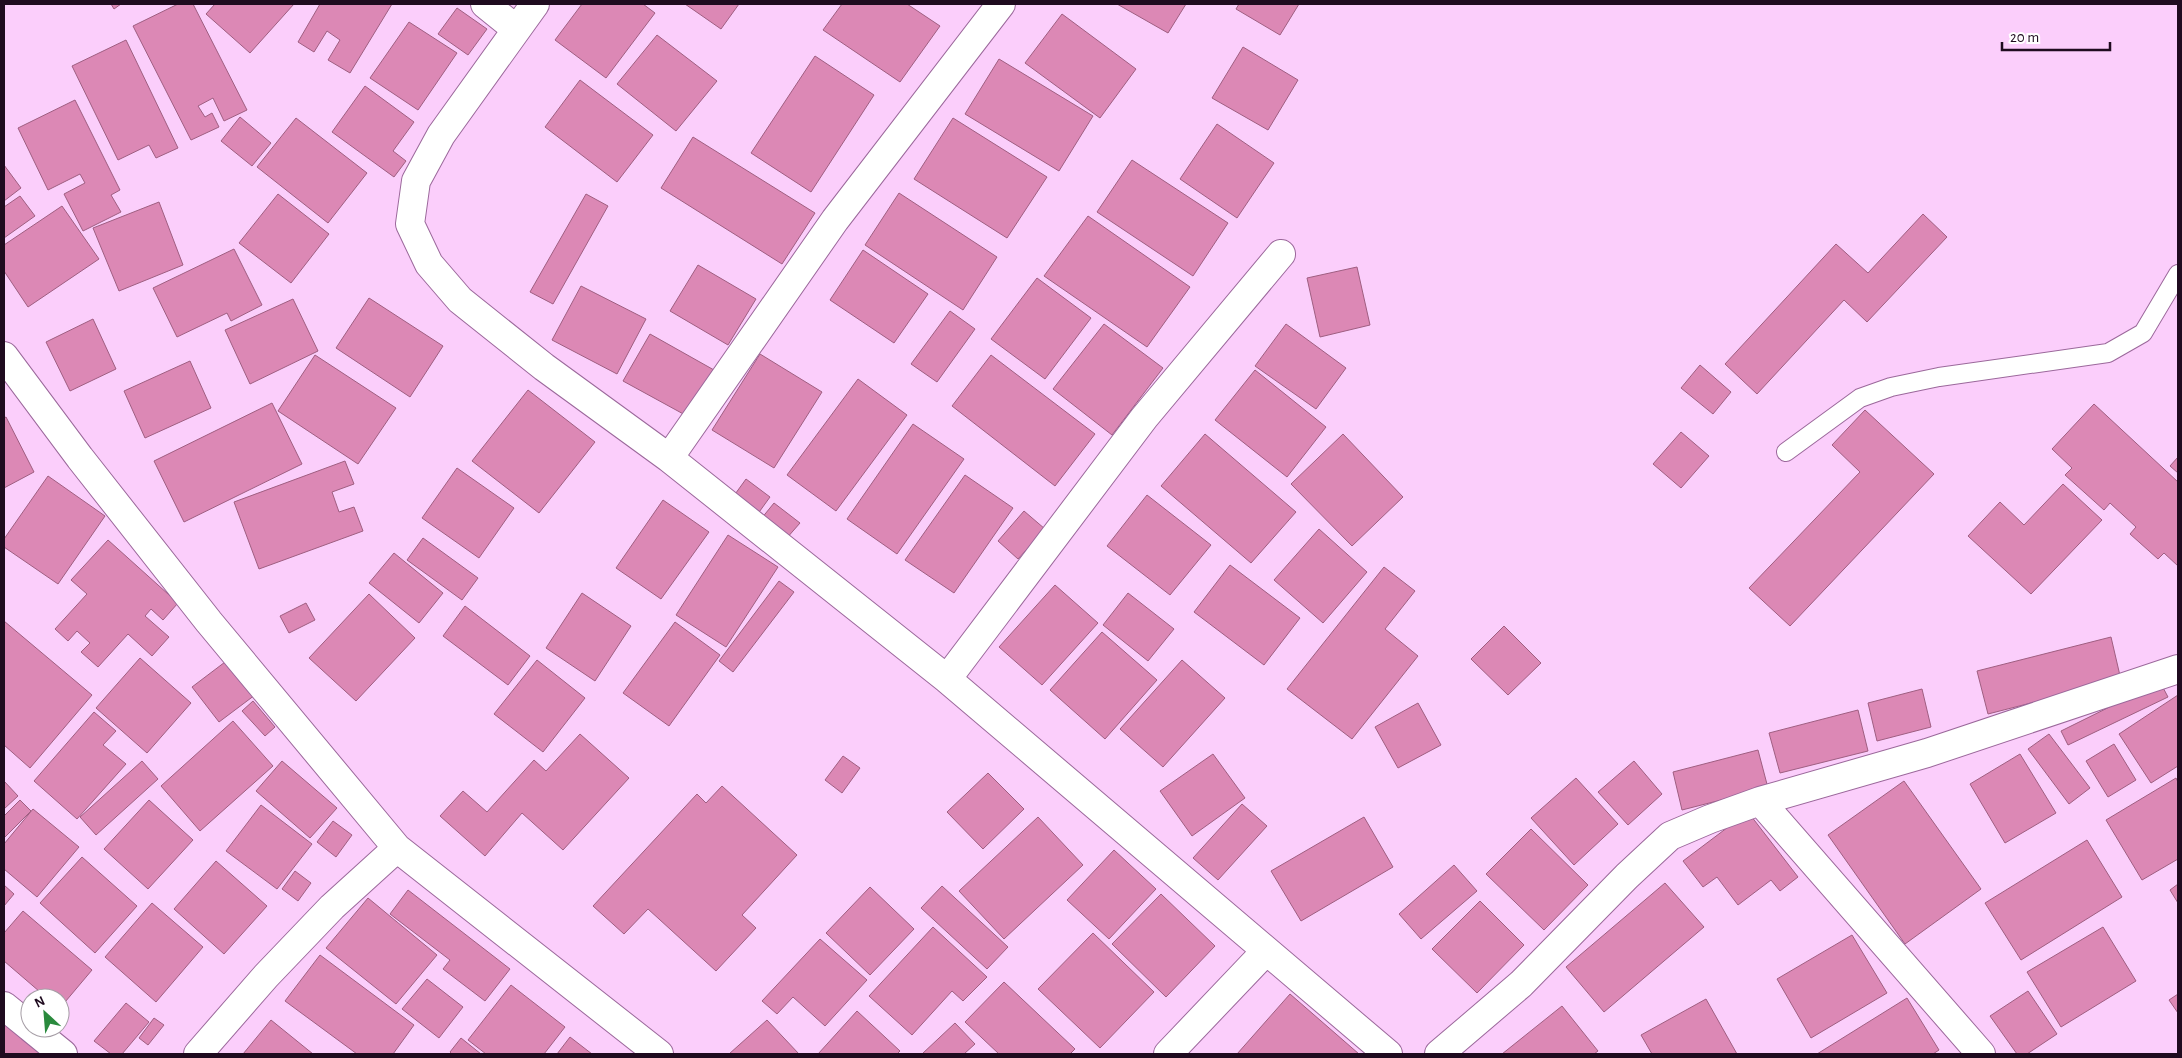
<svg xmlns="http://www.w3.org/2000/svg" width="2182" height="1058" font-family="'Alegreya Sans',sans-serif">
<rect width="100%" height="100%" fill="#fbcefb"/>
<!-- building -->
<path fill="#dc88b5" stroke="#9f5e81" d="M111,4H121L114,9Z
M178,4H193L247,110L224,121L213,98L198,106L205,117L212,113L219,127L191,140L133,26Z
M215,4H294L250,53L206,14Z
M320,4H392L350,73L328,60L340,40L327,31L314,52L298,42Z
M582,4H643L655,13L606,78L555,40Z
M685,4H739L721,29Z
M842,4H907L940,26L900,82L823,30Z
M1117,4H1186L1168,33Z
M1239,4H1299L1280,35L1236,9Z
M457,8L487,29L468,55L438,34Z
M1062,14L1136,69L1100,118L1025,63Z
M409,22L457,53L418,110L370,78Z
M657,35L717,81L676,131L617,84Z
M126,40L178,148L156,158L149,145L118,160L72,66Z
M1243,47L1298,80L1268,130L1212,98Z
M815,56L874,95L811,192L751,153Z
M999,59L1093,116L1059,171L965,114Z
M580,80L653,135L617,182L545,127Z
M365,86L414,122L393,151L406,161L394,177L332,132Z
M75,100L120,190L111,195L121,212L83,231L64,194L85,183L80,174L48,190L18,128Z
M240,117L271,143L252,166L221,141Z
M296,118L367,173L328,223L257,167Z
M953,118L1047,177L1007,238L914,179Z
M1217,124L1274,163L1237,218L1180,179Z
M693,137L815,213L782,264L661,188Z
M1132,160L1228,223L1193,276L1097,212Z
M4,165L21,188L4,201Z
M899,193L997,257L963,310L865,245Z
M278,194L329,234L291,283L239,243Z
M586,194L608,206L553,304L530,292Z
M20,196L35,216L4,238V207Z
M159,202L183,265L119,291L93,228Z
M62,206L99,259L28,307L4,271V245Z
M1923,214L1947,237L1867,322L1844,300L1757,394L1725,364L1836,244L1868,273Z
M1088,216L1190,287L1147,347L1044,276Z
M234,249L262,305L231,321L227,313L177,337L153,288Z
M863,250L928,294L894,343L830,300Z
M698,265L756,299L728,345L670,311Z
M1357,267L1370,325L1320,337L1307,278Z
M1037,278L1091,318L1045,379L991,339Z
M581,286L646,319L617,374L552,340Z
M369,298L443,346L410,397L336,348Z
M293,299L318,351L250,384L225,330Z
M950,311L975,329L937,382L911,364Z
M93,319L116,369L70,391L46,342Z
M1104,324L1163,368L1112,435L1053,389Z
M1286,324L1346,368L1316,409L1255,366Z
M650,334L714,370L687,416L623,381Z
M760,354L822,392L774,468L712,430Z
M315,355L396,408L358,464L278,411Z
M991,355L1095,434L1055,486L952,406Z
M190,361L211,408L145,438L124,391Z
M1700,365L1731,392L1713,414L1681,388Z
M1255,370L1326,427L1287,477L1215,420Z
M858,379L907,415L836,511L787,475Z
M528,390L595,442L539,513L472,461Z
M272,403L302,464L184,522L154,461Z
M2094,404L2178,482V566L2164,553L2158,559L2130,534L2136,527L2110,503L2104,510L2065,475L2072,468L2052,449Z
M1865,410L1934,474L1790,626L1749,588L1860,472L1832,445Z
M6,417L34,472L4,488V418Z
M913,424L964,459L897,554L847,519Z
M1681,432L1709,456L1681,488L1653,464Z
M1205,434L1296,512L1251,563L1161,486Z
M1343,434L1403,497L1352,546L1291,484Z
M2178,457V473L2170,466Z
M345,461L354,484L332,492L339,512L354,507L363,531L259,569L234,502Z
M457,468L514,508L479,558L422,518Z
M965,475L1013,508L954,593L905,560Z
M48,476L105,516L58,584L4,547V539Z
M746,479L770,497L757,515L733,497Z
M2063,484L2102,520L2031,594L1968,536L2000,502L2024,525Z
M1147,495L1211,545L1170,595L1107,546Z
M663,500L709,532L661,599L616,568Z
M774,503L800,523L786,539L761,519Z
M1024,511L1045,529L1018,559L998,541Z
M1319,529L1367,572L1323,623L1274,580Z
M728,535L778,567L726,647L676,615Z
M423,538L478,578L462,600L407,560Z
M108,540L178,603L163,620L151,609L145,616L169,637L152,656L128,634L98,667L81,652L90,643L77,631L68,641L55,629L87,594L71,580Z
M394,553L443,593L419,623L369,583Z
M1230,565L1300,618L1264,665L1194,612Z
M1384,567L1415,591L1385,629L1418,656L1352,739L1287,689Z
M779,581L794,592L733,672L719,661Z
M1055,585L1098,623L1042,685L999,647Z
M582,593L631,626L595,681L546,648Z
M1128,593L1174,629L1148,661L1103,625Z
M369,594L415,638L356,701L309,658Z
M306,603L315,620L289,633L280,616Z
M465,606L530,656L508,685L443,636Z
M4,621L92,695L30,768L4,745Z
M675,622L720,655L669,726L623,693Z
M1504,626L1541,663L1508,695L1471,659Z
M1102,632L1157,680L1105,739L1050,690Z
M2111,637L2121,680L1988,714L1977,671Z
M140,658L191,703L147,753L96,708Z
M229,659L255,695L219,722L192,687Z
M537,660L585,698L543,752L494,714Z
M1182,660L1225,698L1163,767L1120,729Z
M2160,682L2168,697L2068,745L2061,731Z
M1922,689L1931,727L1877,741L1868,703Z
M2178,695V766L2151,783L2119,734Z
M253,701L275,727L265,736L242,711Z
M1418,703L1441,745L1398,768L1375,727Z
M1858,710L1868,751L1780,773L1769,733Z
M94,712L116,731L103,745L126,764L77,819L34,781Z
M233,721L273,766L200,831L161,786Z
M580,734L629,778L563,850L522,813L485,856L440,816L463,791L487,812L534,760L546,771Z
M2049,734L2090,788L2069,804L2028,749Z
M2114,744L2136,780L2108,797L2086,761Z
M1758,750L1768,788L1682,810L1673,772Z
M1213,754L1245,798L1192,836L1160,791Z
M2020,754L2056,813L2005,843L1970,784Z
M843,756L860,768L842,793L825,780Z
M142,761L158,779L96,835L80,817Z
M282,761L337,808L310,838L256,791Z
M1634,761L1662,794L1628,825L1598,792Z
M988,773L1024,809L983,849L947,812Z
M1576,778L1618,824L1574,865L1531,818Z
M2176,778L2178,782V859L2142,880L2106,820Z
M4,781L18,796L4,809Z
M1904,781L1981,889L1905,944L1828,835Z
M722,786L797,855L742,915L756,928L716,971L648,909L624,934L593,906L697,794L706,803Z
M20,800L31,811L4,838V816Z
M149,800L193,840L148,889L104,849Z
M1242,804L1267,826L1218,880L1193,858Z
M261,805L312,844L277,889L226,851Z
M33,809L79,847L37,897L4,869V844Z
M1748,812L1798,877L1780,891L1771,880L1738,905L1717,877L1703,887L1683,861Z
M1038,817L1083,865L1004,939L959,891Z
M1364,817L1393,867L1301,921L1271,871Z
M333,821L352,835L336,857L317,842Z
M1531,829L1588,885L1544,930L1486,874Z
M2087,840L2122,897L2021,960L1985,903Z
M1114,850L1156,889L1109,939L1067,900Z
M82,857L137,906L95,953L40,903Z
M216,861L267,906L224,954L174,909Z
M1454,865L1477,891L1421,939L1399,914Z
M295,871L311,883L298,901L282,889Z
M1665,883L1704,927L1604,1012L1566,967Z
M2178,884V903L2170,890Z
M4,885L14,894L4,906Z
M942,886L1008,947L987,969L921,908Z
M870,887L914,929L870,975L826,933Z
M408,890L510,969L485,1001L443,969L450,960L390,914Z
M1161,894L1215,946L1166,997L1112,944Z
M368,898L437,955L396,1004L326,948Z
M1480,901L1524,945L1477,993L1432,949Z
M152,903L203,947L156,1002L105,957Z
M23,911L92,970L60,1008V998H47L4,961V933Z
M933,927L987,977L963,1001L952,991L912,1035L869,996Z
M2103,927L2136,981L2061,1027L2027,972Z
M1093,933L1154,992L1100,1048L1038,989Z
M1852,935L1887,993L1811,1038L1777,979Z
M820,939L867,980L825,1026L793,997L777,1014L762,1001Z
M320,955L414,1025L393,1054H357L285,1001Z
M427,979L463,1007L439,1038L402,1009Z
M1004,982L1075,1049L1070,1054H999L965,1022Z
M511,985L565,1027L544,1054H486L468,1040Z
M2028,991L2057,1034L2027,1054H2017L1990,1016Z
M1290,994L1359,1054H1237Z
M2178,994V1013L2169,1000Z
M1907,998L1939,1050L1933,1054H1817Z
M1706,999L1737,1054H1652L1641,1035Z
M126,1003L149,1022L122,1054H111L94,1041Z
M1562,1006L1598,1051L1594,1054H1502Z
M857,1011L900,1051L897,1054H818Z
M4,1018L55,1054H4Z
M154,1018L164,1025L148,1045L139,1038Z
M271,1020L313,1054H243Z
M767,1020L799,1054H729Z
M955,1023L975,1044L964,1054H922Z
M570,1037L592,1054H557Z
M461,1038L481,1054H452L450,1052Z"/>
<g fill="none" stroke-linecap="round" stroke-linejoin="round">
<!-- lane casing -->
<g stroke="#9b689b" stroke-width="20">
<path id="lane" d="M1786,452L1860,398L1891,387L1939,377L2108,353L2143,333L2178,274"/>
</g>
<!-- street casing -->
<g stroke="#9b689b" stroke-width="30">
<path id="street" d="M485,4L516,29
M535,4L441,135L416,181L410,224L429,264L460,300L544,367L669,458L947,679L1388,1054
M4,356L80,458L209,622L397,848L659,1054
M669,458L835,220L1001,4
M947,679L1144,418L1281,254
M1760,801L1981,1054
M4,1006L30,1027
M31,1028L63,1054
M198,1054L266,976L332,907L397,848
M1168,1054L1266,951
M1439,1054L1521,984L1627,876L1670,836L1710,819L1760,801L1927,753L2178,669"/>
</g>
<!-- lane -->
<use href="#lane" stroke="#fff" stroke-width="18"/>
<!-- street -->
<use href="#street" stroke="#fff" stroke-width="28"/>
</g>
<!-- border -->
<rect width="2182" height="1058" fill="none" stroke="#1f0b1f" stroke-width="10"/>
<!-- north arrow -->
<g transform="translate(45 1013) rotate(334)"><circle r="24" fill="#ffffff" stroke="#a59da5"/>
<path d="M0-4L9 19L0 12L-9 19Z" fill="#2a8a3d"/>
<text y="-8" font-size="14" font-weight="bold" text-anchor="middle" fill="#1f0b1f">N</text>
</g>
<!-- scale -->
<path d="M2002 42v8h108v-8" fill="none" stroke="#1f0b1f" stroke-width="2.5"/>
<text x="2010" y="42" font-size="15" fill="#1f0b1f" stroke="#ffffff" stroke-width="4" paint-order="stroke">20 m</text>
</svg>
